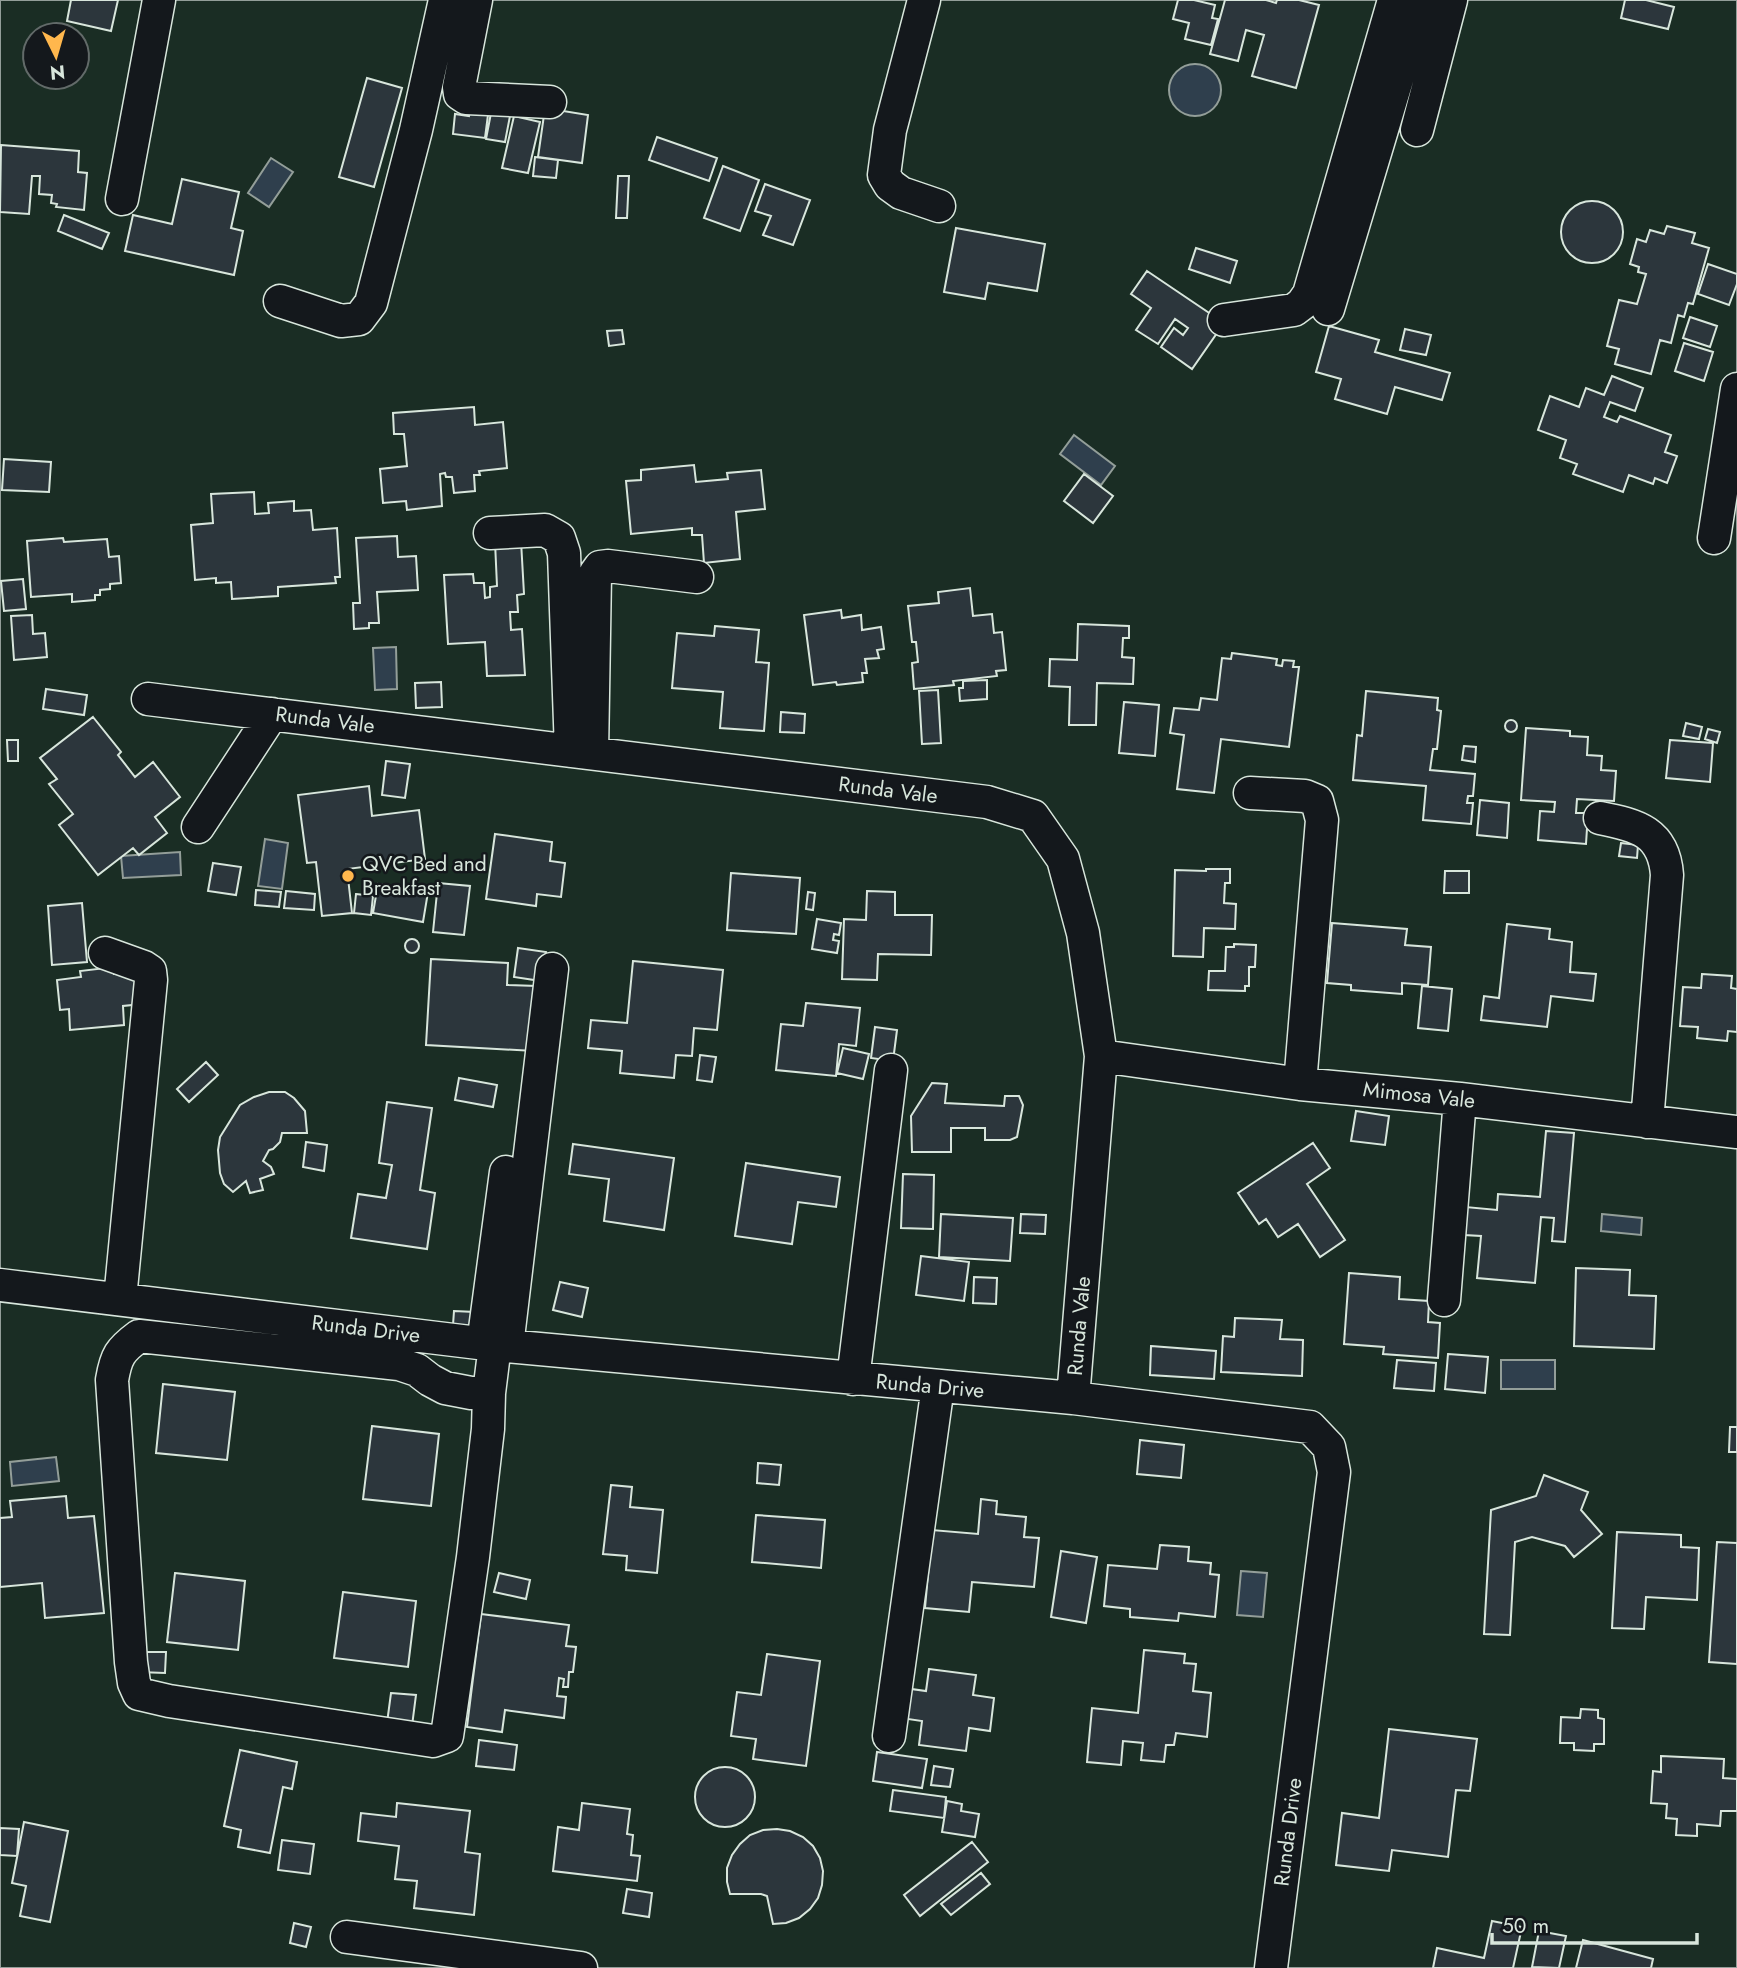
<svg xmlns="http://www.w3.org/2000/svg" width="1737" height="1968" font-family="Jost,sans-serif">
<rect width="100%" height="100%" fill="#14181c"/>
<!-- green -->
<path fill="#1a2d24" stroke="#939e99" stroke-width="2" fill-rule="evenodd" d="M0,0H1737V1968H0ZM35,35H77V77H35Z"/>
<!-- water -->
<path fill="#2f3f4d" stroke="#939e99" stroke-width="2" d="M1169 90a26 26 0 1 1 52 0a26 26 0 1 1-52 0Z
M271,158L293,172L269,207L248,193Z
M1074,435L1115,466L1101,485L1060,454Z
M396,647L397,689L375,690L373,648Z
M265,839L288,843L282,889L258,886Z
M180,852L181,875L123,878L121,856Z
M1602,1214L1642,1218L1641,1235L1601,1231Z
M1501,1360H1555V1389H1501Z
M56,1457L59,1481L12,1486L10,1462Z
M1241,1571L1267,1573L1263,1617L1237,1615Z"/>
<!-- building -->
<path fill="#2c363c" stroke="#d8e6dc" stroke-width="2" d="M71,0H118L111,31L67,21Z
M1178,0H1194L1215,5L1212,18L1218,19L1211,45L1185,39L1189,23L1173,19Z
M1225,0H1266L1276,3L1277,0H1299L1319,5L1296,88L1252,76L1264,35L1246,30L1238,61L1210,54Z
M1625,0H1646L1674,7L1668,29L1621,18Z
M367,78L402,88L374,187L339,177Z
M471,104L489,107L485,138L453,134L455,114L469,116Z
M545,108L588,115L582,163L538,157Z
M491,113L510,116L505,142L486,139Z
M514,116L540,122L528,173L502,168Z
M657,137L717,158L709,181L649,160Z
M1,145L79,151L78,172L87,173L84,210L56,207L57,204L51,203L52,195L39,194L40,176H32L29,214L0,212Z
M535,157L558,160L556,178L533,176Z
M723,166L759,180L740,231L704,218Z
M618,176H629L627,218H616Z
M182,179L239,192L231,228L243,231L234,275L125,251L133,215L172,224Z
M765,184L810,200L793,245L763,235L771,216L755,211Z
M1561 232a31 31 0 1 1 62 0a31 31 0 1 1-62 0Z
M64,215L109,233L102,249L58,231Z
M1667,226L1695,233L1692,243L1709,248L1693,304L1688,303L1684,317L1678,315L1671,343L1660,340L1651,374L1615,364L1619,349L1607,346L1619,300L1637,304L1646,274L1638,272L1639,267L1630,264L1637,239L1646,242L1650,230L1664,234Z
M956,228L1045,244L1037,291L988,283L985,299L944,292Z
M1196,248L1237,261L1230,283L1189,269Z
M1708,264L1737,274V284L1729,305L1698,294Z
M1147,271L1224,323L1192,369L1161,347L1174,328L1183,335L1188,328L1175,319L1158,344L1136,330L1151,308L1131,294Z
M1690,317L1717,326L1710,347L1683,338Z
M1329,326L1379,340L1375,352L1450,373L1442,400L1395,387L1387,414L1335,399L1341,379L1316,372Z
M1405,329L1431,335L1426,355L1400,350Z
M622,330L624,344L609,346L607,331Z
M1684,343L1713,352L1704,381L1675,371Z
M1612,376L1643,388L1635,411L1610,402L1604,417L1617,422L1620,416L1671,435L1665,452L1677,456L1667,483L1655,478L1653,484L1629,475L1623,492L1573,474L1577,464L1560,458L1566,440L1538,430L1550,396L1579,407L1586,388L1604,395Z
M474,407L475,425L503,422L507,468L479,471L480,475H474L475,491L454,493L452,477H446L445,473L440,474L442,506L407,510L406,501L383,503L380,469L407,466L404,434H394L393,413Z
M4,459L51,462L49,492L2,490Z
M694,465L696,482L728,479L727,473L761,470L765,509L736,512L740,559L704,563L702,535H692V528L631,534L626,481L641,480V470Z
M1084,474L1113,496L1093,523L1064,501Z
M254,492L255,514L269,513L268,503L294,501V511L311,510L313,530L337,528L340,577H335L336,583L278,587V596L232,599L231,582L216,583V578L195,580L191,525L213,523L211,494Z
M397,536L398,557L416,556L418,590L377,592L379,623H369V628L354,629L353,603H360L356,538Z
M63,538L64,542L107,539L109,557L119,556L121,583L110,584V589L100,590V595H95V600L72,602V594L31,597L27,541Z
M521,541L524,594L517,595L518,612H510L511,630L522,629L525,675L487,676L485,642L448,644L444,575L473,574L474,583H484L485,598L490,597V587L497,586L495,542Z
M23,579L26,609L4,611L1,581Z
M970,588L973,616L992,614L994,633L1002,632L1006,670L996,671L997,676L953,681L954,685L914,689L912,663L918,662L916,642H912L908,606L939,603L938,592Z
M841,610L842,618L861,615L862,630L881,627L884,649L877,650L879,658L865,659L867,673H862L863,682L837,685L836,682L813,685L804,615Z
M32,615L33,634L45,633L47,657L14,660L11,616Z
M1078,624L1129,626V638H1123L1122,657L1134,658L1133,684L1097,683L1096,725H1069L1070,687L1049,686L1050,659L1077,660Z
M715,626L759,630L756,662L769,663L764,731L720,728L723,692L672,688L677,633L714,636Z
M1232,653L1277,659L1276,665L1282,666L1283,660L1294,661L1293,667H1299L1289,747L1221,739L1214,793L1177,789L1184,735L1170,733L1174,708L1199,710L1201,698L1217,700L1222,658L1231,659Z
M987,680V699L960,701L959,688H963V681Z
M441,682L442,707L416,708L415,683Z
M46,689L87,695L84,715L43,709Z
M938,690L941,743L922,744L919,691Z
M1366,691L1438,698L1437,710L1441,711L1437,749H1433L1430,770L1475,774L1473,796H1468L1467,803H1473L1471,824L1423,820L1426,786L1353,780L1357,735L1362,736Z
M1124,702L1159,705L1155,756L1119,753Z
M781,712L805,714L804,733L780,732Z
M93,717L121,752L118,755L135,777L153,762L180,797L155,817L167,833L139,855L133,848L98,875L59,825L73,814L49,784L57,779L40,758Z
M1505 726a6 6 0 1 1 12 0a6 6 0 1 1-12 0Z
M1686,723L1702,727L1699,739L1683,736Z
M1526,728L1570,731V736L1588,737L1587,755L1602,756L1601,770L1616,771L1614,801L1577,799L1576,813H1588L1586,844L1538,840L1540,811L1554,812L1555,802L1521,800Z
M1708,729L1720,732L1717,743L1705,739Z
M7,740H18V761H8Z
M1670,740L1713,743L1710,782L1666,778Z
M1464,746L1476,747L1475,762L1462,760Z
M386,761L410,764L405,798L382,795Z
M369,786L372,816L419,810L425,859L347,869L352,913L322,916L316,862L307,863L298,795Z
M1480,800L1509,803L1507,838L1477,835Z
M495,834L552,842L550,861L565,863L561,897L537,894L536,906L486,899Z
M1621,843L1638,845L1637,858L1619,856Z
M213,863L241,867L236,895L208,891Z
M1206,869H1230V883H1225L1224,903L1236,904L1235,929L1204,928L1203,957L1173,956L1175,870L1206,871Z
M1445,871H1469V893H1444Z
M731,873L800,878L796,934L727,930Z
M438,883L470,886L464,935L433,932Z
M378,884L428,892L423,922L373,913Z
M256,890L281,892L279,907L255,905Z
M286,891L315,894L314,910L284,908Z
M867,891L895,892V915H932L931,955L878,954L877,980L842,979L844,919L866,920Z
M808,892L815,893L813,910L806,909Z
M356,894L373,896L371,915L354,913Z
M82,903L87,962L52,965L48,906Z
M817,919L841,923L839,935L834,934L833,940L839,941L837,953L812,949Z
M1332,923L1407,929L1405,945L1431,947L1428,985L1402,983V994L1351,990V985L1327,983Z
M1507,924L1550,929L1549,939L1572,942L1570,972L1596,974L1593,1001L1551,996L1547,1027L1481,1020L1484,996L1499,998Z
M405 946a7 7 0 1 1 14 0a7 7 0 1 1-14 0Z
M1234,944L1256,945L1255,967H1249V986H1245V991L1208,990L1209,971H1225L1226,947H1234Z
M518,948L546,952L541,981L514,977Z
M431,959L508,963L507,985L537,986L534,1051L426,1045Z
M633,961L723,970L717,1030L694,1028L692,1056L676,1055L674,1078L620,1073L622,1051L588,1048L591,1020L627,1023Z
M114,967V974L139,972L142,1004L123,1006L124,1025L70,1030L69,1009L60,1010L57,980L81,977L80,971Z
M1702,974L1732,976L1731,988L1737,989V1032L1728,1031L1727,1041L1697,1038L1698,1027L1680,1026L1683,987L1701,988Z
M1422,986L1452,989L1448,1031L1418,1028Z
M806,1003L860,1008L856,1046L839,1044L836,1076L776,1070L781,1024L803,1026Z
M875,1027L897,1030L893,1061L871,1058Z
M843,1048L869,1054L863,1079L837,1073Z
M700,1055L716,1057L712,1082L697,1080Z
M206,1062L218,1075L189,1102L177,1089Z
M459,1078L497,1085L493,1107L455,1100Z
M932,1083L947,1084L945,1103L1004,1106L1005,1096H1019L1023,1105L1017,1137L1010,1140H985V1128H951V1152H912L911,1116Z
M269,1092H285L294,1098L305,1111L307,1133H282L280,1142L273,1149L269,1150L263,1161L271,1167L274,1174L260,1179L263,1190L250,1193L246,1181L233,1192L224,1184L220,1173L218,1150L220,1137L240,1105L254,1097Z
M387,1102L432,1108L420,1190L435,1193L427,1249L351,1238L358,1194L386,1198L392,1165L379,1163Z
M1356,1111L1389,1116L1385,1145L1351,1141Z
M1546,1131L1574,1133L1565,1242L1552,1241L1554,1218L1541,1217L1535,1283L1477,1278L1481,1236L1464,1235L1466,1207L1497,1210L1498,1194L1540,1197Z
M306,1142L327,1145L324,1171L303,1167Z
M1313,1143L1330,1168L1307,1184L1345,1240L1320,1257L1298,1224L1278,1237L1266,1219L1259,1224L1238,1193Z
M573,1144L674,1158L664,1230L604,1221L609,1179L569,1174Z
M746,1163L840,1177L836,1207L798,1202L792,1244L735,1236Z
M903,1174L934,1175L933,1229L901,1228Z
M941,1214L1013,1218L1010,1261L939,1257Z
M1021,1214L1046,1215L1045,1234L1020,1233Z
M921,1256L969,1262L964,1301L916,1295Z
M1576,1268L1630,1270L1629,1295L1656,1296L1654,1349L1574,1346Z
M1349,1273L1400,1277L1399,1299L1429,1301L1428,1322L1440,1323L1438,1358L1383,1354L1384,1347L1344,1344Z
M974,1277L997,1278L996,1304L973,1303Z
M560,1282L588,1288L582,1317L553,1310Z
M454,1311L475,1312L474,1326L453,1325Z
M1235,1318L1282,1320L1280,1339L1303,1340L1302,1376L1221,1372L1223,1336L1234,1337Z
M1151,1346L1216,1351L1214,1379L1150,1375Z
M1448,1354L1488,1357L1485,1393L1445,1389Z
M1397,1360L1436,1363L1434,1391L1394,1388Z
M163,1384L235,1392L227,1460L156,1453Z
M372,1426L439,1434L431,1506L363,1499Z
M1730,1427H1737V1452H1729Z
M1140,1440L1184,1445L1181,1478L1137,1474Z
M758,1463L781,1465L779,1485L757,1483Z
M1544,1475L1588,1492L1581,1510L1602,1534L1574,1557L1565,1546L1532,1537L1515,1542L1510,1635L1484,1634L1491,1510L1536,1496Z
M611,1485L632,1487L630,1507L663,1510L657,1573L626,1570L627,1556L603,1554Z
M66,1496L68,1518L94,1516L104,1613L45,1618L42,1583L0,1587V1518L12,1517L10,1501Z
M981,1499L997,1501L996,1514L1026,1517L1024,1537L1039,1538L1034,1587L972,1582L969,1612L925,1608L932,1530L978,1534Z
M756,1515L825,1520L821,1568L752,1562Z
M1617,1532L1681,1535V1547L1699,1548L1697,1600L1646,1597L1644,1629L1612,1628Z
M1717,1542L1737,1543V1664L1709,1662Z
M1160,1545L1189,1547L1188,1561L1211,1563L1210,1574L1219,1575L1215,1617L1179,1613L1178,1621L1130,1617V1609L1104,1606L1108,1565L1157,1569Z
M1061,1551L1097,1557L1086,1623L1051,1617Z
M175,1573L245,1581L238,1650L167,1642Z
M499,1573L530,1580L526,1599L494,1592Z
M343,1592L416,1601L408,1667L334,1658Z
M481,1614L569,1625L566,1646L576,1647L573,1672H569L568,1687H563L564,1679L559,1678L557,1696L566,1697L564,1718L505,1710L502,1732L467,1727Z
M1144,1650L1185,1654L1184,1663L1196,1664L1193,1691L1211,1693L1207,1737L1176,1733L1174,1745H1166L1164,1762L1141,1760L1143,1743L1123,1741L1121,1765L1087,1762L1092,1708L1138,1713Z
M140,1652H166L165,1673L139,1672Z
M767,1654L820,1661L806,1766L753,1759L756,1739L731,1736L737,1692L761,1695Z
M929,1669L976,1675L973,1695L994,1698L990,1731L969,1728L966,1751L919,1745L922,1721L901,1718L904,1688L926,1691Z
M391,1693L416,1695L412,1726L387,1723Z
M1581,1709L1598,1710V1718L1604,1719V1744H1594V1751L1574,1750V1743H1560L1561,1717L1580,1718Z
M1389,1729L1477,1739L1470,1791L1456,1790L1448,1857L1392,1850L1389,1871L1336,1865L1342,1813L1379,1818Z
M479,1740L517,1745L514,1770L476,1766Z
M240,1750L297,1762L292,1789L283,1787L270,1853L238,1847L241,1830L224,1826Z
M877,1752L927,1759L922,1788L873,1781Z
M1661,1756L1724,1759L1723,1778L1737,1779V1811H1721L1720,1826L1697,1824V1836L1676,1835L1677,1819L1666,1818L1667,1804L1651,1803L1653,1771L1661,1772Z
M934,1766L953,1769L950,1787L931,1785Z
M695 1797a30 30 0 1 1 60 0a30 30 0 1 1-60 0Z
M893,1790L946,1797L944,1818L890,1811Z
M947,1801L962,1804L961,1811L979,1814L975,1837L942,1832Z
M397,1803L470,1811L465,1852L480,1854L474,1915L414,1908L417,1881L395,1879L399,1846L358,1841L361,1813L396,1817Z
M582,1803L630,1809L627,1834L633,1835L631,1855L640,1856L637,1881L553,1871L558,1827L579,1830Z
M24,1822L68,1831L50,1922L20,1916L26,1886L12,1883Z
M0,1828L19,1829L17,1856L0,1855Z
M777,1829L790,1831L803,1837L813,1846L820,1858L823,1871L822,1885L818,1898L810,1909L799,1918L786,1923L773,1924L767,1896L761,1894H730L727,1882V1868L732,1855L740,1844L750,1835L763,1830Z
M282,1840L314,1844L310,1874L278,1870Z
M972,1842L988,1862L920,1916L904,1895Z
M981,1873L990,1884L951,1915L941,1904Z
M627,1889L652,1893L649,1917L623,1913Z
M1492,1921L1522,1927L1513,1968H1433L1437,1948L1484,1958Z
M294,1923L311,1927L306,1947L290,1943Z
M1539,1931L1566,1936L1559,1968L1532,1967Z
M1583,1940L1653,1959L1651,1968H1576Z"/>
<g fill="none" stroke-linecap="round" stroke-linejoin="round">
<!-- minor casing -->
<g stroke="#d8e6dc" stroke-width="35">
<path id="minor" d="M476,0L459,87L460,94L466,98L550,102
M924,0L890,130L884,175L890,185L901,193L939,206
M1417,130L1451,0
M122,199L159,0
M280,301L341,321L359,319L371,303L416,130L445,0
M1328,309L1421,0
M1224,320L1294,310L1302,304L1309,294L1394,0
M490,533L545,530L559,538L564,553L571,751
M1714,538L1737,389
M148,699L987,802L1033,816L1063,859L1083,933L1101,1056L1073,1398
M592,753L595,574L600,567L608,566L697,577
M1250,793L1305,796L1317,801L1322,820L1300,1084
M1600,818C1637,825 1664,832 1667,875L1647,1122
M198,827L272,714
M105,953L144,967L150,971L151,980L120,1299
M1101,1056L1300,1084L1460,1099L1737,1132
M0,1285L495,1345L1073,1398L1310,1427L1329,1447L1334,1472L1271,1968
M1444,1300L1460,1099
M483,1344L506,1172
M507,1346L552,969
M853,1379L891,1070
M489,1393H471L445,1388L430,1380L417,1370L399,1364L139,1336C120,1350 116,1356 112,1380L131,1662L134,1683L139,1694L169,1701L433,1741L447,1736L473,1557L488,1429L489,1393L495,1345
M889,1736L938,1386
M347,1937L581,1968"/>
</g>
<!-- minor -->
<use href="#minor" stroke="#14181c" stroke-width="32"/>
</g>
<!-- markers -->
<circle fill="#ffb74d" stroke="#14181c" stroke-width="2.5" cx="348" cy="876" r="7"/>
<g text-anchor="middle" dominant-baseline="central" stroke-width="5" stroke-linejoin="round" paint-order="stroke">
<!-- street labels -->
<g font-size="21" fill="#d8e6dc" stroke="#14181c">
<text transform="translate(325 720) rotate(7)">Runda Vale</text>
<text transform="translate(888 790) rotate(7)">Runda Vale</text>
<text transform="translate(1419 1095) rotate(6)">Mimosa Vale</text>
<text transform="translate(1079 1326) rotate(-85)">Runda Vale</text>
<text transform="translate(366 1329) rotate(7)">Runda Drive</text>
<text transform="translate(930 1386) rotate(5)">Runda Drive</text>
<text transform="translate(1288 1832) rotate(-83)">Runda Drive</text>
</g>
<!-- poi labels -->
<g font-size="21" fill="#d8e6dc" stroke="#14181c" text-anchor="start">
<text x="362" y="864">QVC Bed and<tspan x="362" dy="24">Breakfast</tspan></text>
</g>
</g>
<!-- north arrow -->
<g transform="translate(56 56) rotate(175)"><circle r="33" fill="#14181c" stroke="#626a69" stroke-width="2"/>
<path d="M0-5L12 26L0 18L-12 26Z" fill="#ffb74d"/>
<text y="-10" font-size="19" font-weight="bold" text-anchor="middle" fill="#d8e6dc">N</text>
</g>
<!-- scale -->
<path d="M1492 1933v10h205v-10" fill="none" stroke="#d8e6dc" stroke-width="3.5"/>
<text x="1502" y="1933" font-size="21" fill="#d8e6dc" stroke="#14181c" stroke-width="5" paint-order="stroke">50 m</text>
</svg>
